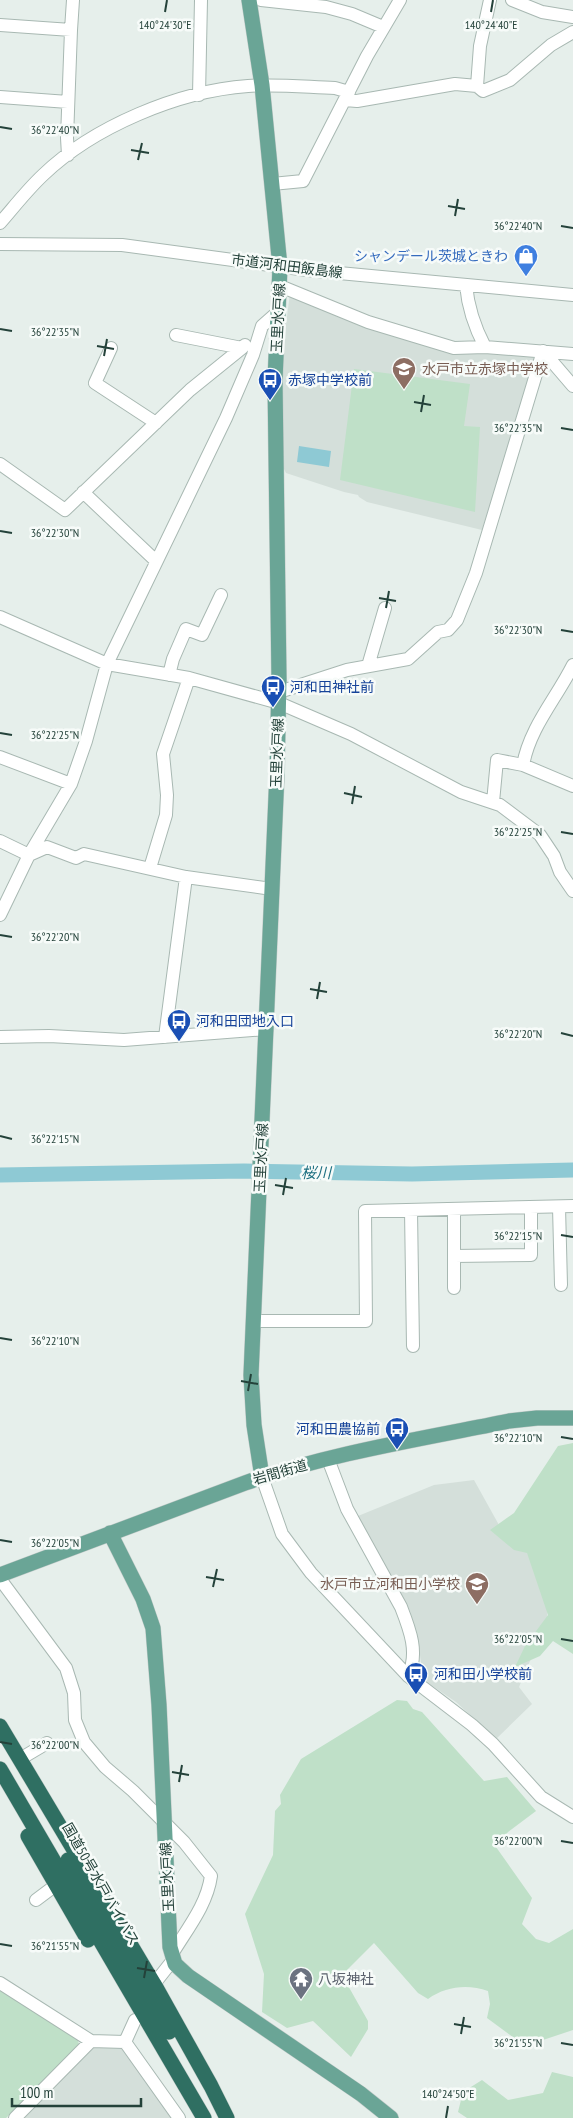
<svg xmlns="http://www.w3.org/2000/svg" width="573" height="2118" font-family="'PT Sans Narrow','Noto Sans JP',sans-serif">
<rect width="100%" height="100%" fill="#e6efeb"/>
<!-- built -->
<path fill="#d4dfda" d="M290,293L417,341L537,355L482,530L367,502L359,497L358,495L344,492L286,473L283,467L281,364Z
M474,1480L509,1543L521,1539L548,1599L547,1621L519,1687L532,1704L496,1739L456,1702L428,1683L422,1672L418,1638L410,1611L358,1516L434,1485Z
M94,2045L122,2047L173,2118H23Z"/>
<!-- green -->
<path fill="#bfe0c8" d="M354,369L470,384L464,426L480,427L475,512L340,480Z
M573,1443V1654L553,1641L540,1656L515,1667L525,1646L548,1615L527,1553L514,1550L490,1530L514,1513L558,1446Z
M397,1700L407,1701L413,1709L422,1712L484,1781L507,1777L536,1811L508,1832L496,1847L532,1898L522,1924L536,1939L549,1943L573,1929V2030L525,2046L487,2018L490,2004L488,1991C468,1984 446,1986 428,1999L418,1993L374,1943L342,1975L368,2021V2029L351,2057L313,2021L287,2028L262,2012L264,1974L245,1914L273,1855L275,1811L281,1804L280,1795L301,1759Z
M0,1989L78,2040L79,2046L6,2118H0Z
M552,2072L573,2077V2118H467L458,2112L463,2092L482,2080L508,2100L543,2093Z"/>
<!-- water -->
<path fill="#8ec9d4" d="M299,446L331,451L329,467L297,462Z"/>
<g fill="none" stroke-linecap="round" stroke-linejoin="round">
<!-- river -->
<path stroke="#8ec9d4" stroke-width="15" d="M0,1175L244,1171L412,1174L573,1170"/>
<!-- minor casing -->
<g stroke="#a8b8b2" stroke-width="14">
<path id="minor" d="M261,0L326,7L352,14L383,27
M512,0L542,12L573,17
M0,25L71,30L67,138L68,155
M71,30L73,0
M477,86L480,46L490,0
M199,95L201,0
M0,97L68,102
M345,100L357,101L455,84L477,86L483,91L510,80L551,45L573,32
M272,184L303,181L367,56L400,0
M0,223C14,207 27,190 43,175C93,127 178,91 248,86C277,84 306,87 335,88L349,92
M0,244L122,245L307,270L573,295
M466,285C468,308 474,326 485,347
M280,286L368,322L454,348L485,347L573,354
M176,335L242,348L245,345
M111,348L95,383L156,423
M543,351L573,386
M0,464L65,510L190,390L242,348
M83,492L156,561
M0,617L107,664L189,678L279,703L351,734L461,792L500,805L540,835L554,856L560,872L573,891
M368,666L385,608
M169,675L173,659L186,629L202,635L221,595
M279,692L347,670L408,659L438,632L448,630L457,620L476,573L543,351
M0,757L71,784
M523,765L573,786
M493,802L497,760L523,765C530,727 556,699 573,665
M0,841L29,855L47,847L76,858L84,854L186,877L272,889
M150,868L166,815L167,795L163,754L189,678
M0,915L29,855L71,784L86,741L107,664L226,418L253,355L262,326L279,311
M0,1037L49,1036L124,1040L267,1029
M165,1037L186,877
M559,1207L561,1285
M454,1209V1288
M411,1210L413,1346
M454,1256L531,1255V1207
M253,1321H366L365,1211L573,1206
M328,1459L347,1509L401,1607C410,1630 419,1653 408,1676
M262,1477L282,1534L311,1573L408,1676L472,1725L493,1744L541,1797L573,1817
M0,1579L66,1668L74,1693L75,1720L84,1742L105,1767L133,1791L184,1842L211,1876C207,1905 187,1929 172,1954
M20,1759L47,1743
M36,1900L56,1885
M0,1983L91,2041L125,2042L135,2020
M154,1984L173,1960
M125,2042L179,2118
M15,2118L91,2041"/>
</g>
<!-- major casing -->
<g stroke="#c2cac8" stroke-width="16">
<path id="major" d="M249,0L262,85L280,267L275,380L279,679L277,773L251,1375L254,1425L262,1477
M110,1533L143,1599L153,1628L159,1705L170,1947L175,1964L188,1976L361,2094L391,2118
M0,1575L245,1483C330,1453 421,1439 509,1421L537,1418H573"/>
</g>
<!-- highway casing -->
<g stroke="#c2cac8" stroke-width="16">
<path id="highway" d="M0,1726L154,1984L211,2086L227,2118
M0,1769L204,2118
M28,1836L88,1940
M68,1860L169,2032"/>
</g>
<!-- minor -->
<use href="#minor" stroke="#fff" stroke-width="12"/>
<!-- major -->
<use href="#major" stroke="#6aa596" stroke-width="15"/>
<!-- highway -->
<use href="#highway" stroke="#2f6f62" stroke-width="15"/>
</g>
<!-- ticks -->
<path fill="none" stroke="#24423a" stroke-width="2" d="M165,12L167,0M491,12L493,0M0,127L12,129M131,150L149,153M138,160L142,143M448,206L465,209M455,216L458,199M561,226L573,228M0,329L12,331M97,346L114,349M104,356L107,339M414,402L431,405M421,412L424,395M561,428L573,430M0,531L12,533M379,598L396,601M386,608L389,591M561,630L573,632M0,733L12,735M344,793L362,797M352,804L355,786M561,832L573,834M0,935L12,937M310,989L327,992M317,999L320,982M561,1033L573,1036M0,1136L12,1139M275,1185L293,1188M283,1195L286,1178M561,1235L573,1237M0,1338L12,1340M241,1381L258,1384M248,1391L251,1374M561,1437L573,1439M0,1540L12,1542M206,1577L224,1580M213,1587L217,1569M561,1639L573,1641M0,1742L12,1744M172,1772L189,1775M179,1782L182,1765M561,1841L573,1843M0,1944L12,1946M137,1968L155,1971M144,1978L147,1961M454,2024L471,2027M461,2034L464,2017M561,2043L573,2045M446,2118L448,2106"/>
<!-- icons -->
<defs>
<g id="shop-pin" transform="scale(1.25)"><path d="M0 17L-7.5 6A9.5 9.5 0 1 1 7.5 6Z" fill="#3f7fe0" stroke="#f7fbf9"/><path d="M-5-2.5h2.3a2.7 3.5 0 0 1 5.4 0H5L5.5 6h-11ZM-1.5-2.5h3a1.5 2.3 0 0 0-3 0Z" fill="#fff"/></g>
<g id="school-pin" transform="scale(1.25)"><path d="M0 17L-7.5 6A9.5 9.5 0 1 1 7.5 6Z" fill="#8d6e63" stroke="#f7fbf9"/><path d="M0-5L7-2L0 1L-7-2ZM-4 1L0 2.5L4 1V4Q0 6-4 4Z" fill="#fff"/></g>
<g id="bus-pin" transform="scale(1.25)"><path d="M0 17L-7.5 6A9.5 9.5 0 1 1 7.5 6Z" fill="#1a4fb4" stroke="#f7fbf9"/><path d="M-5-6H5V4H4V6H2V4H-2V6H-4V4H-5ZM-3.5-4V0h7V-4ZM-3.5 1.2v1.5H-2V1.2ZM2 1.2v1.5H3.5V1.2Z" fill="#fff"/></g>
<g id="temple-pin" transform="scale(1.25)"><path d="M0 17L-7.5 6A9.5 9.5 0 1 1 7.5 6Z" fill="#6b7280" stroke="#f7fbf9"/><path d="M0-6L5-2H3V0L6.5 2.5H4V6H1.5V3h-3V6H-4V2.5H-6.5L-3 0V-2H-5Z" fill="#fff"/></g>
</defs>
<g fill-rule="evenodd">
<use href="#shop-pin" x="526" y="256"/>
<use href="#school-pin" x="404" y="369"/>
<use href="#bus-pin" x="270" y="380"/>
<use href="#bus-pin" x="273" y="687"/>
<use href="#bus-pin" x="179" y="1021"/>
<use href="#bus-pin" x="397" y="1429"/>
<use href="#school-pin" x="477" y="1584"/>
<use href="#bus-pin" x="416" y="1674"/>
<use href="#temple-pin" x="301" y="1979"/>
</g>
<g text-anchor="middle" dominant-baseline="central" stroke-width="5" stroke-linejoin="round" paint-order="stroke">
<!-- shop labels -->
<g font-size="14" fill="#366cbe" stroke="#f7fbf9" text-anchor="end">
<text x="508" y="256">シャンデール茨城ときわ</text>
</g>
<!-- street labels -->
<g font-size="14" fill="#24423a" stroke="#f7fbf9">
<text transform="translate(287 266) rotate(7)">市道河和田飯島線</text>
<text transform="translate(278 318) rotate(-87)">玉里水戸線</text>
<text transform="translate(277 753) rotate(-88)">玉里水戸線</text>
<text transform="translate(261 1158) rotate(-87)">玉里水戸線</text>
<text transform="translate(280 1472) rotate(-16)">岩間街道</text>
<text transform="translate(167 1877) rotate(-93)">玉里水戸線</text>
<text transform="translate(101 1884) rotate(60)">国道50号水戸バイパス</text>
</g>
<!-- education labels -->
<g font-size="14" fill="#785e54" stroke="#f7fbf9" text-anchor="start">
<text x="422" y="369">水戸市立赤塚中学校</text>
<text x="460" y="1584" text-anchor="end">水戸市立河和田小学校</text>
</g>
<!-- transit labels -->
<g font-size="14" fill="#164399" stroke="#f7fbf9" text-anchor="start">
<text x="288" y="380">赤塚中学校前</text>
<text x="290" y="687">河和田神社前</text>
<text x="196" y="1021">河和田団地入口</text>
<text x="380" y="1429" text-anchor="end">河和田農協前</text>
<text x="434" y="1674">河和田小学校前</text>
</g>
<!-- worship labels -->
<g font-size="14" fill="#5b616d" stroke="#f7fbf9" text-anchor="start">
<text x="318" y="1979">八坂神社</text>
</g>
<!-- water labels -->
<g font-size="15" font-style="italic" fill="#1c6f80" stroke="#f7fbf9">
<text x="316" y="1172">桜川</text>
</g>
</g>
<g font-size="12" text-anchor="middle" fill="#24423a" stroke="#f7fbf9" stroke-width="5" stroke-linejoin="round" paint-order="stroke">
<text x="491" y="29">140°24'40"E</text>
<text x="165" y="29">140°24'30"E</text>
<text x="55" y="134">36°22'40"N</text>
<text x="518" y="230">36°22'40"N</text>
<text x="55" y="336">36°22'35"N</text>
<text x="518" y="432">36°22'35"N</text>
<text x="55" y="537">36°22'30"N</text>
<text x="518" y="634">36°22'30"N</text>
<text x="55" y="739">36°22'25"N</text>
<text x="518" y="836">36°22'25"N</text>
<text x="55" y="941">36°22'20"N</text>
<text x="518" y="1038">36°22'20"N</text>
<text x="55" y="1143">36°22'15"N</text>
<text x="518" y="1240">36°22'15"N</text>
<text x="55" y="1345">36°22'10"N</text>
<text x="518" y="1442">36°22'10"N</text>
<text x="55" y="1547">36°22'05"N</text>
<text x="518" y="1643">36°22'05"N</text>
<text x="55" y="1749">36°22'00"N</text>
<text x="518" y="1845">36°22'00"N</text>
<text x="55" y="1950">36°21'55"N</text>
<text x="518" y="2047">36°21'55"N</text>
<text x="448" y="2098">140°24'50"E</text>
</g>
<!-- scale -->
<path d="M12 2098v8h129v-8" fill="none" stroke="#24423a" stroke-width="2.5"/>
<text x="20" y="2098" font-size="15" fill="#24423a" stroke="#f7fbf9" stroke-width="4" paint-order="stroke">100 m</text>
</svg>
